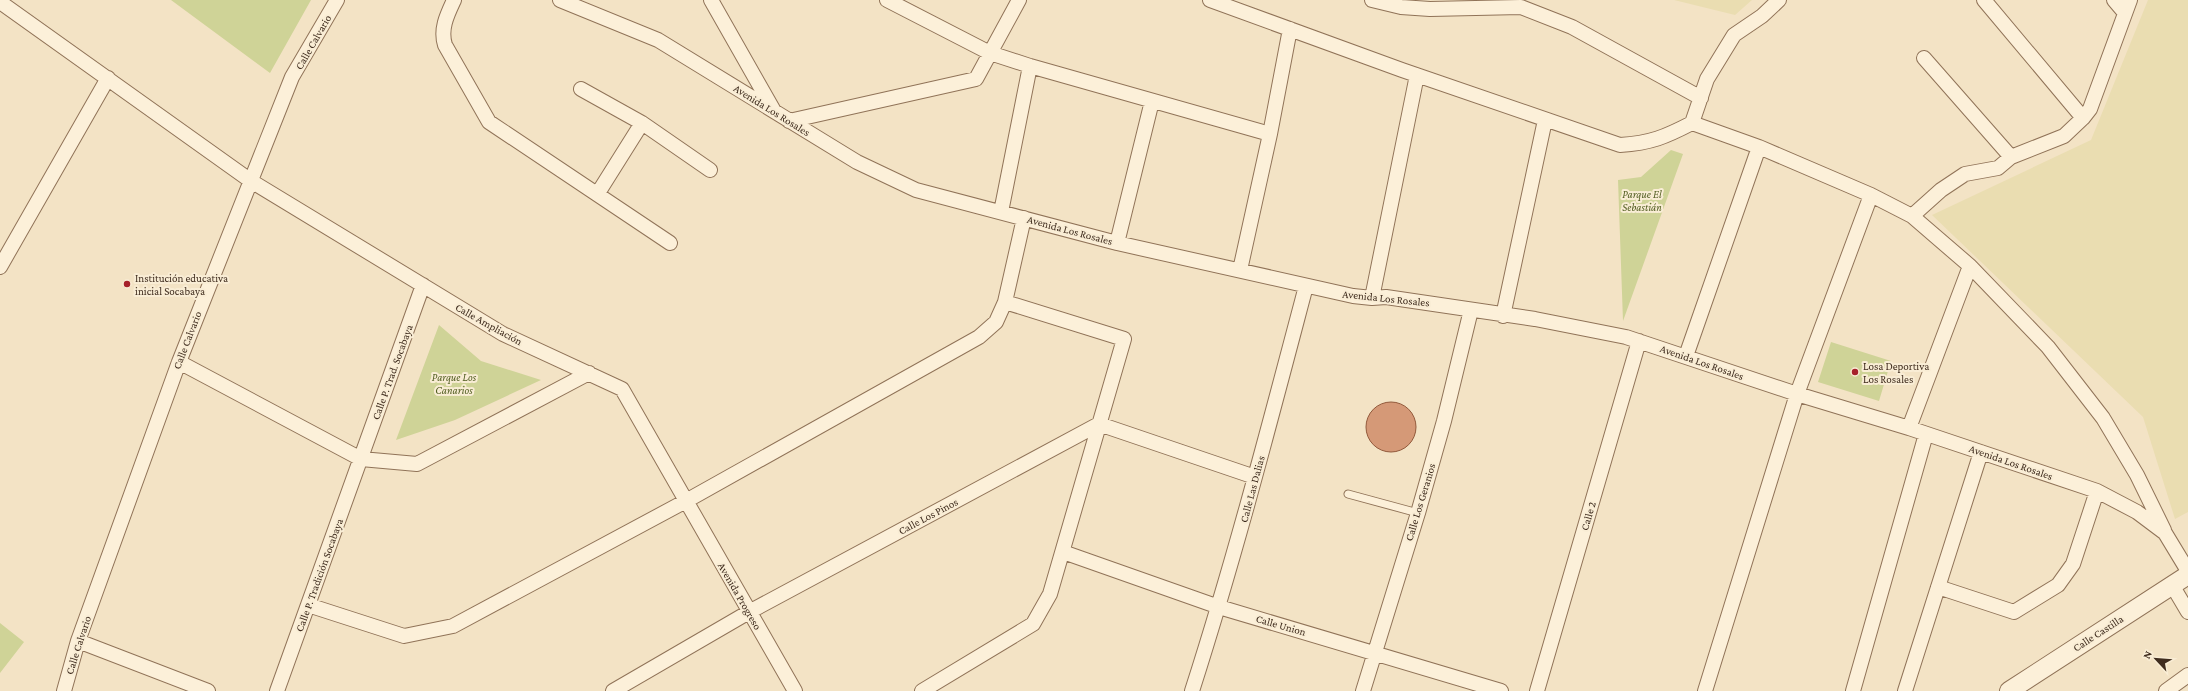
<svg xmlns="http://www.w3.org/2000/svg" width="2188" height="691" font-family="'Crimson Pro',serif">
<rect width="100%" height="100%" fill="#f3e3c5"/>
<!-- farmland -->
<path fill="#eaddb1" d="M1674,0H1752L1735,15Z
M2148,0H2188V512L2175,519L2143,417L1932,215L2091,140Z"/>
<!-- green -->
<path fill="#cfd397" d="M171,0H311L270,73Z
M1671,150L1683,154L1623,321L1618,180L1641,177Z
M439,325L481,361L541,380L455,420L396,440Z
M1831,342L1891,361L1879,401L1818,382Z
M0,623L24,642L0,673Z"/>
<!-- building -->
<path fill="#d59977" stroke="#92593b" d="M1366 427a25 25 0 1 1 50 0a25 25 0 1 1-50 0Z"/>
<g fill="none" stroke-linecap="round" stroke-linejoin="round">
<!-- service casing -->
<g stroke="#907358" stroke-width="9">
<path id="service" d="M1348,494L1418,513"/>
</g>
<!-- minor casing -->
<g stroke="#907358" stroke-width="16">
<path id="minor" d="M454,0C447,15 440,29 445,45L489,122L670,243
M560,0L658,40L857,162L916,190L1117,243L1353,296L1372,298L1386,297L1535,319L1626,337L1797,394L1909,428L2097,491L2137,512L2165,533L2188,571
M711,0L774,111
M887,0L990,53L1030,66L1270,134
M1210,0L1402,70L1620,145C1651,143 1665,137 1692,123L1759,147L1871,195L1912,216L1970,266L2048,347L2103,418L2137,475L2164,530
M1372,0L1401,7L1430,9L1521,7L1572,27L1701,98
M1984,0L2083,118
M2114,0L2125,13
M0,2L251,181L503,334L622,389L795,691
M1924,58L2011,157
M581,89L642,123L710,170
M789,121L976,79L1019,0
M1692,123L1707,79L1734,35L1762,16L1779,0
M598,193L642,123
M1001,212L1030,66
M1912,216L1941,190L1965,174L1998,168L2011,157L2064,136L2083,118L2090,109L2130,0
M1117,243L1152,101
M0,267L108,78
M1240,270L1270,134L1290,29
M1372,298L1417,75
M1503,316L1545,120
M1686,356L1759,147
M179,362L361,459L417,464L589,373
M1909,428L1970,266
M1063,552L1219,607L1501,691
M2172,585L2188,612
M1938,587L2014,612L2058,585L2073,564L2097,491
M308,605L404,636L453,626L686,501L979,337L996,322L1005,302L1024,218
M78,641L208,691
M64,691L78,641L179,362L292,77L337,0
M277,691L423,285
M613,691L749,612L1099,424L1255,477
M922,691L1033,624L1050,594L1124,339L1005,302
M1192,691C1235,557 1270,422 1306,286
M1363,691L1418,513L1444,421L1471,310
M1537,691L1639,341
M1705,691L1797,394L1871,195
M1853,691L1926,434
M1905,691L1981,452
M2166,691L2188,675"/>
</g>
<!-- tertiary casing -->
<g stroke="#907358" stroke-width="20">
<path id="tertiary" d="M2009,691L2188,575"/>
</g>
<!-- service -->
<use href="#service" stroke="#fcf0d9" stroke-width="7"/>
<!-- minor -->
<use href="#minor" stroke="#fcf0d9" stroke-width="14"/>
<!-- tertiary -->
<use href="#tertiary" stroke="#fcf0d9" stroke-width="18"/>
</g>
<!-- markers -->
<g fill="#a6212a" stroke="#f9edd5" stroke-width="1.5">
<circle cx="127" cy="284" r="4"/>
<circle cx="1855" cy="372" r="4"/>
</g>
<g text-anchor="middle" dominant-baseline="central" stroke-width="4" stroke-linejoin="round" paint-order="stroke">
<!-- street labels -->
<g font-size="11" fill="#3f2c1e" stroke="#f9edd5">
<text transform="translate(313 42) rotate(-60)">Calle Calvario</text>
<text transform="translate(772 110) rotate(32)">Avenida Los Rosales</text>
<text transform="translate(1070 230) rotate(15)">Avenida Los Rosales</text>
<text transform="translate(1386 298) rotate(6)">Avenida Los Rosales</text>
<text transform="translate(489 324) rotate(29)">Calle Ampliación</text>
<text transform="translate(187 340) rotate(-69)">Calle Calvario</text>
<text transform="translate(1702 362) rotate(19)">Avenida Los Rosales</text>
<text transform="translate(392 372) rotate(-70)">Calle P. Trad. Socabaya</text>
<text transform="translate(2011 462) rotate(19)">Avenida Los Rosales</text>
<text transform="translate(1252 489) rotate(-75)">Calle Las Dalias</text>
<text transform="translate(1420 502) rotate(-73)">Calle Los Geranios</text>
<text transform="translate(928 516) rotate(-28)">Calle Los Pinos</text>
<text transform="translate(1588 516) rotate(-74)">Calle 2</text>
<text transform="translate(319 575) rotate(-70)">Calle P. Tradición Socabaya</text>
<text transform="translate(740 596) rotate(60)">Avenida Progreso</text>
<text transform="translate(1281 625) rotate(16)">Calle Union</text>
<text transform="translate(2098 633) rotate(-33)">Calle Castilla</text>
<text transform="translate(78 645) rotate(-72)">Calle Calvario</text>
</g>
<!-- park labels -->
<g font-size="11" font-style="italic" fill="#525e22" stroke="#f9edd5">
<text x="1642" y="194">Parque El<tspan x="1642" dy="13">Sebastián</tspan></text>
<text x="454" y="377">Parque Los<tspan x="454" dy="13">Canarios</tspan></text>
</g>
<!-- poi labels -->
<g font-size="11" fill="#3f2c1e" stroke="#f9edd5" text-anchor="start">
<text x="135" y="278">Institución educativa<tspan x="135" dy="13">inicial Socabaya</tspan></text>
<text x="1863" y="366">Losa Deportiva<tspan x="1863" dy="13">Los Rosales</tspan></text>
</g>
</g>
<!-- north arrow -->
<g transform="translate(2156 659) rotate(296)" stroke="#f9edd5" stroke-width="3" paint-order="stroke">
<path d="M0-3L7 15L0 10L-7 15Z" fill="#3f2c1e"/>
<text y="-6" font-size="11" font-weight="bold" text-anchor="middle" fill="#3f2c1e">N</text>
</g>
</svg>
